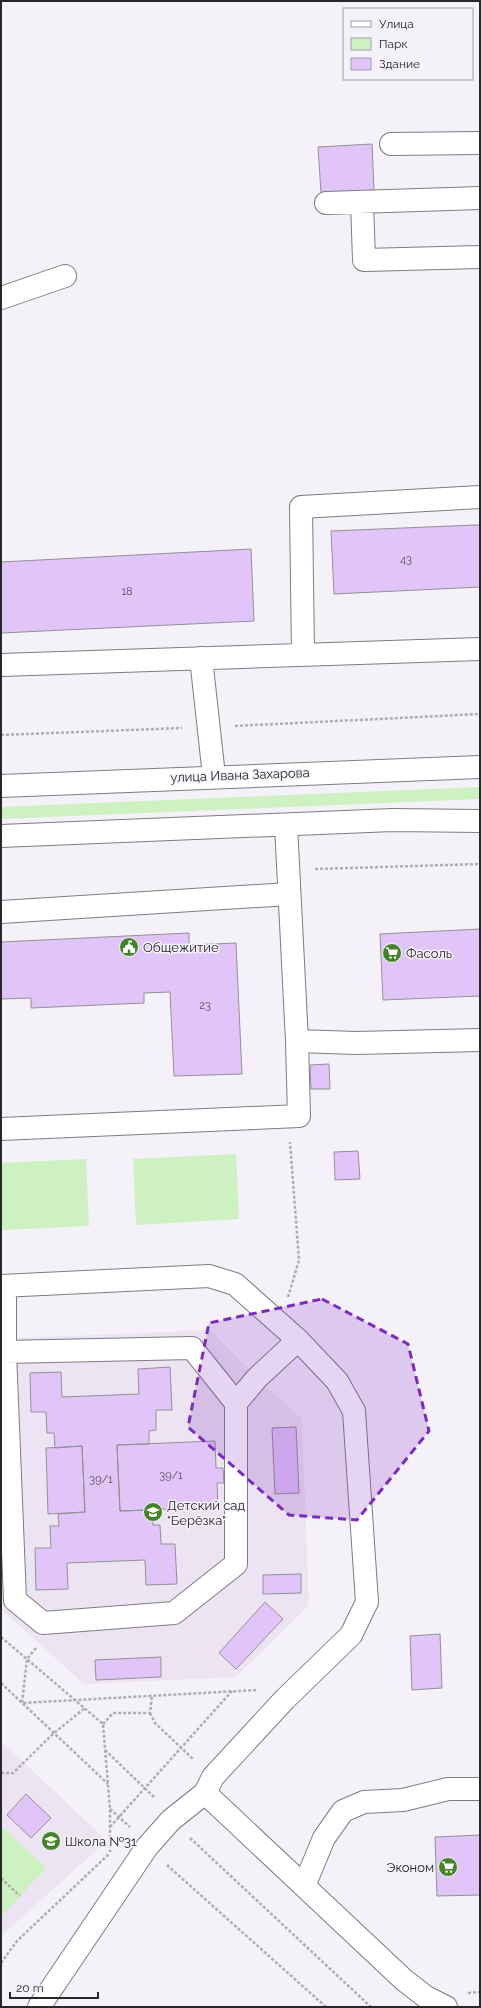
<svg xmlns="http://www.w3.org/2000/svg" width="481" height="2008" font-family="Raleway,sans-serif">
<rect width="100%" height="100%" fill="#f5f1f9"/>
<!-- built -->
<path fill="#ece4f2" d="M210,1330L257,1378L302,1419L309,1605L236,1677L84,1684L1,1609V1339Z
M1,1741L102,1836L100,1847L1,1936Z"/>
<!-- green -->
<path fill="#cdf1c0" d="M480,787V799L1,819V807Z
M236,1154L239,1219L136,1225L133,1159Z
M86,1159L89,1226L1,1230V1163Z
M1,1826L46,1868L1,1917Z"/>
<!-- building -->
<path fill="#e2c5f8" stroke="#939097" d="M372,144L374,190L321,193L318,147Z
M475,525H480V587L334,594L331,531Z
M251,549L254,621L1,633V562Z
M480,929V996L383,1000L380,934Z
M189,933V945L236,943L242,1074L174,1076L170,992L144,993V1003L31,1008V998L1,999V942Z
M329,1064L330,1089H311L310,1065Z
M358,1151L360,1179L335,1180L334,1152Z
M170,1367L172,1410H156V1430L149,1431V1444L117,1445L120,1511L152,1510L153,1525H160L161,1544H175L177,1584L146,1585L145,1560L67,1563L68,1589L36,1590L35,1548H51L50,1526H59L58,1514L85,1512L82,1446L55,1448L54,1433H47L46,1412H31L30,1373L61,1372L62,1397L139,1394L138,1369Z
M296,1427L299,1493L275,1494L272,1428Z
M215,1441L216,1468H223L224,1483H217L218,1507L120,1511L117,1445Z
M82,1446L85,1512L48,1514L46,1448Z
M301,1574V1593L263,1594V1575Z
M265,1602L283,1619L236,1669L219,1653Z
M440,1634L442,1688L412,1690L410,1636Z
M161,1657V1677L96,1680L95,1660Z
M26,1794L51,1818L31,1838L7,1815Z
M480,1835V1895L437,1896L435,1837Z"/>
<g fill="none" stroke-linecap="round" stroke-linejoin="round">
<!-- minor casing -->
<g stroke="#7f7b82" stroke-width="24">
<path id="minor" d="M391,144L480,143
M362,202L364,260L480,257
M326,203L480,198
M1,298L65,276
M303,655L301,507L480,497
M201,658L214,776
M1,665L480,649
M1,912L289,894
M297,1041L356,1043L480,1040
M1,1129L299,1116L297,1041L286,825
M1,1286L209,1276L235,1284L298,1340L337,1381L354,1411L367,1602L351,1635L285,1699L213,1777L205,1793L171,1820L147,1847L39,2007
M5,1286V1352L15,1600L43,1623L174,1613L236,1564V1403L192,1348L5,1352
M236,1403L257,1378L298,1340
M205,1793L304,1886
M446,2007L426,1997L404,1980L304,1886L324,1838L343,1811L364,1802L403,1800L448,1789H480"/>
</g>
<!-- major casing -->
<g stroke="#7f7b82" stroke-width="24">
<path id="major" d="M1,786L480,767
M1,836L393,820L480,821"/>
</g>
<!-- path -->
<path stroke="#afacb2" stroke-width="2.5" stroke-dasharray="3 2" stroke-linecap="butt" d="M235,726L480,714
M1,735L182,728
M315,869L480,864
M288,1297L299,1260L290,1142
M1,1637L103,1724L110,1809V1852
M36,1648L27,1659L22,1703L257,1690
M1,1683L108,1784
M150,1713L155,1723L193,1759
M103,1724L113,1713H150L152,1696
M105,1750L155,1798
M1,1773H13L54,1733L85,1708
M110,1809L130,1827
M110,1827L232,1691
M190,1838L371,2007
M167,1865L326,2007
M1,1878L20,1896
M1,1963L17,1941L109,1854
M468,1993L480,1992"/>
<!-- minor -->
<use href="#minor" stroke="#fff" stroke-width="22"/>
<!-- major -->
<use href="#major" stroke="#fff" stroke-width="22"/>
</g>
<!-- marked area -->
<path fill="#7b2cbf" fill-opacity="0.2" stroke="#7b2cbf" stroke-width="3" stroke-dasharray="8 5" stroke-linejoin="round" d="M322,1299L408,1344L429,1431L357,1520L289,1515L188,1427L209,1323Z"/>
<!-- icons -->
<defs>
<g id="civic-disc" transform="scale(1)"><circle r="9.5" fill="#438426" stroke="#f5f1f9"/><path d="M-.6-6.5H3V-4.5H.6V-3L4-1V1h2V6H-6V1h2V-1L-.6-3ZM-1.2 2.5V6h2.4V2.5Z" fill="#fff"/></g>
<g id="supermarket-disc" transform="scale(1)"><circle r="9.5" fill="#438426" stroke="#f5f1f9"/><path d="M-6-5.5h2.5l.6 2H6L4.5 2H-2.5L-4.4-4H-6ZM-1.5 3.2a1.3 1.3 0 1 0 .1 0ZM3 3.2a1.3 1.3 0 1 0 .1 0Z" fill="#fff"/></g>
<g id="school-disc" transform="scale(1)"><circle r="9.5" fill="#438426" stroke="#f5f1f9"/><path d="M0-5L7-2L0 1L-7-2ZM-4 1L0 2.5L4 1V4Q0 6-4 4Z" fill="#fff"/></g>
</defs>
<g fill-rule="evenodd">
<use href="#civic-disc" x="129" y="947"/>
<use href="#supermarket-disc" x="392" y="953"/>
<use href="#school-disc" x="153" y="1512"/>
<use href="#school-disc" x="51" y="1841"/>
<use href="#supermarket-disc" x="448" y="1867"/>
</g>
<g text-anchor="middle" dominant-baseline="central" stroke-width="3" stroke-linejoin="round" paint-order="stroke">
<!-- number labels -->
<g font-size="11" fill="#564e5d">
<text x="406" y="559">43</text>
<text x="127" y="591">18</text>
<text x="205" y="1005">23</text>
<text x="171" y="1475">39/1</text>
<text x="101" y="1479">39/1</text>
</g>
<!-- street labels -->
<g font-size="13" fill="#282729" stroke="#f5f1f9">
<text transform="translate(240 775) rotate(-2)">улица Ивана Захарова</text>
</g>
<!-- poi labels -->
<g font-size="13" fill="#282729" stroke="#f5f1f9" text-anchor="start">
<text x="143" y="947">Общежитие</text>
<text x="406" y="953">Фасоль</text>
<text x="167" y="1505">Детский сад<tspan x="167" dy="15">"Берёзка"</tspan></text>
<text x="65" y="1841">Школа №31</text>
<text x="434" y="1867" text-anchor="end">Эконом</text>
</g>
</g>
<!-- border -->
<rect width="481" height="2008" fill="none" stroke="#282729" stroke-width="4"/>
<!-- legend -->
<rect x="343" y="8" width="130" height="72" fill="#f5f1f9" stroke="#a3a0a6"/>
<rect x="351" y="21" width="20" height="6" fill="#ffffff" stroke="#a3a0a6"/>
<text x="379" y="28" font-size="12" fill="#282729">Улица</text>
<rect x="351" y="38" width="20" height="12" fill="#cdf1c0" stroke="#a3a0a6"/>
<text x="379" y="48" font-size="12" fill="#282729">Парк</text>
<rect x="351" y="58" width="20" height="12" fill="#e2c5f8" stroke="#a3a0a6"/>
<text x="379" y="68" font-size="12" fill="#282729">Здание</text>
<!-- scale -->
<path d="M10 1992v6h88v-6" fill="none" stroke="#282729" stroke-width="2"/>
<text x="16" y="1992" font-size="12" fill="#282729" stroke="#f5f1f9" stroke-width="3" paint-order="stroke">20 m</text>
</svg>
